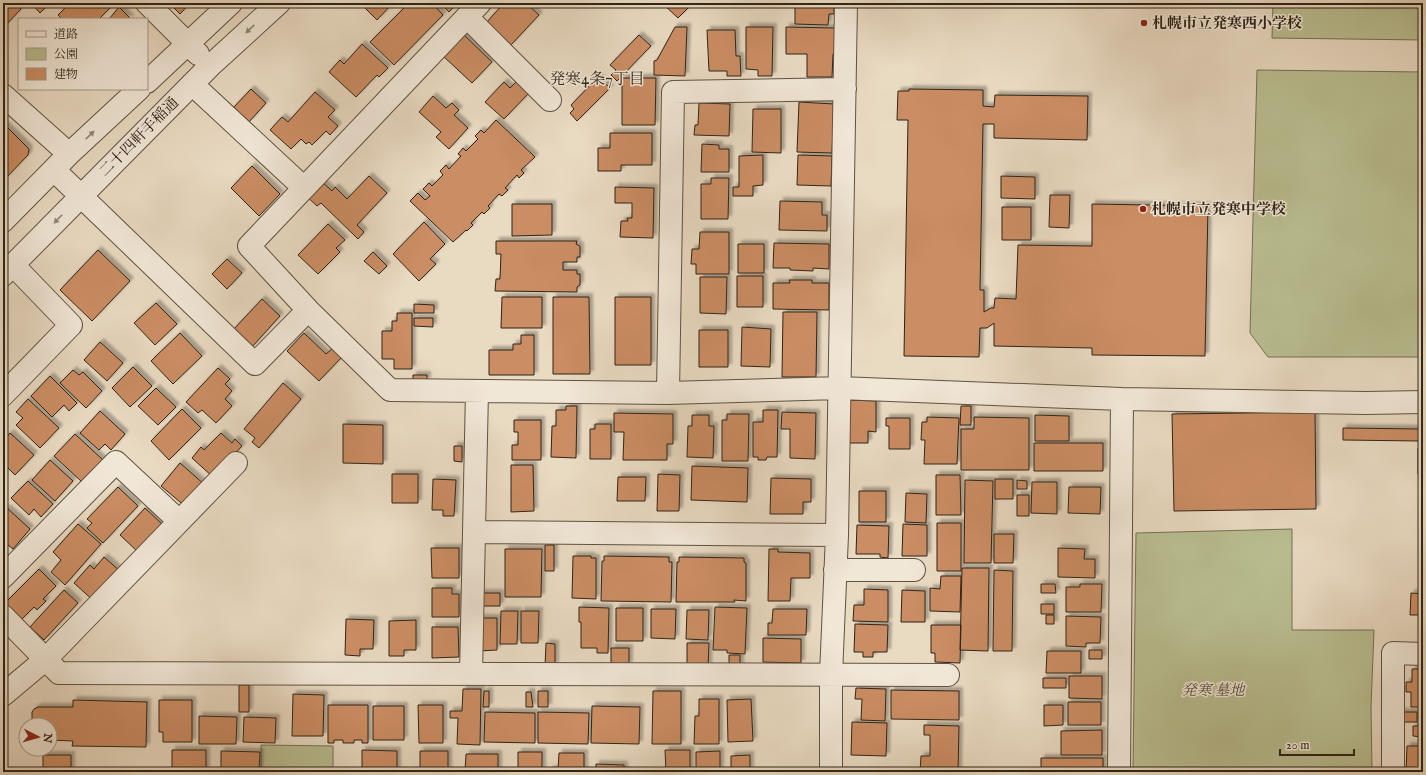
<svg xmlns="http://www.w3.org/2000/svg" width="1426" height="775" font-family="'IM FELL English','Noto Serif JP',serif">
<defs>
<filter id="shadow"><feDropShadow dx="3.5" dy="-3.5" stdDeviation="1" flood-color="#0004"/></filter>
</defs>
<rect width="100%" height="100%" fill="#e9dac2"/>
<filter id="stains"><feTurbulence type="fractalNoise" baseFrequency=".005" numOctaves="4"/><feColorMatrix values="0 0 0 0 .2 0 0 0 0 .09 0 0 0 0 .02 0 0 0 .5 -.17"/></filter>
<radialGradient id="worn" r=".72"><stop offset=".6" stop-color="#630" stop-opacity="0"/><stop offset="1" stop-color="#630" stop-opacity=".3"/></radialGradient>
<!-- green -->
<path fill="#b9be91" stroke="#747154" d="M1273,3H1423V40L1272,38Z
M1257,70L1423,72V357H1268L1250,333Z
M1292,529V630H1374L1371,707L1372,772H1133L1136,533Z
M261,745L333,746V772H261Z"/>
<!-- building -->
<path fill="#cb8d64" stroke="#2f2417" filter="url(#shadow)" d="M3,3H15L21,9L3,28Z
M31,3H50L40,13Z
M70,3H115L99,19H62L58,15Z
M169,3H190L180,14Z
M360,3H393L377,20Z
M409,3H432L443,15L394,65L370,42Z
M440,3H458L449,12Z
M504,3H526L539,15L510,46L486,23Z
M662,3H693L678,18Z
M744,3H783V7L744,6Z
M795,3H836L834,4V14H829L828,25L795,24Z
M119,7L131,19H109Z
M675,27H687L685,76L654,75V61L657,60Z
M746,27H773L772,76H758V70L746,69Z
M786,27L835,28V54H833L832,77H807V54H786Z
M707,30H735L736,56H740L741,76H727V71H709Z
M463,34L492,62L472,83L442,55Z
M639,35L651,46L617,81L611,75L616,70L610,65Z
M362,44L388,68L379,77L377,75L356,97L329,72L340,60L344,64Z
M598,77L610,88L577,121L570,113L574,109L571,105Z
M622,78H656L655,125H622Z
M517,81L529,93L504,119L485,102L504,82L510,88Z
M251,89L266,103L249,122L233,108Z
M909,89L983,90V106L994,107L995,95L1088,96L1087,140L994,138V124H983L980,290H984V312L991,308H994L995,298L1016,299L1018,245L1092,246V204L1208,206L1205,356L1092,355V348L994,346V323L987,328H980L979,357L904,356L908,120H897L898,91H909Z
M315,92L335,110L328,117L338,126L330,135L326,131L312,145L309,142L306,144L301,139L291,149L270,130L282,117L288,122Z
M433,96L446,108L452,103L459,110L454,115L468,128L449,149L436,137L441,132L419,112Z
M799,102L834,104L832,153L797,152Z
M699,103L730,104L729,136L694,135L695,125H698Z
M753,109H781V153L752,152Z
M496,120L535,157L521,170L524,173L519,178L517,175L505,188L508,190L502,196L499,194L488,206L490,208L484,214L482,212L471,223L473,225L467,231L466,230L453,242L410,201L418,193L425,200L430,196L423,189L429,183L432,186L443,175L440,171L446,165L449,169L461,156L458,154L463,148L466,151L478,139L475,136L481,130L484,133Z
M5,125L29,149L28,155L3,181V128Z
M610,133H652V165H621V171H598V148H610Z
M702,144L719,145V149H729V172H701Z
M763,155V185L753,186V196H733V187H739V156Z
M798,155L832,156L831,186L797,185Z
M252,166L280,194L259,216L231,188Z
M369,176L387,193L357,225L364,232L358,239L321,203L317,206L304,194L319,179L332,191L335,187L347,199Z
M1001,176L1035,177V199L1001,198Z
M711,178H729L728,219H701V184H711Z
M615,187L654,188L653,238L620,237L621,221H628L627,218H632V203H615Z
M1050,195H1070L1069,228L1049,227Z
M780,201L822,202V215H827V231L779,230Z
M512,204H552V235L512,236Z
M1002,207H1031V240H1002Z
M424,222L445,244L430,259L436,264L419,281L393,254Z
M328,224L345,240L336,248L340,252L318,274L298,255Z
M700,232H729V274H696V264H691L692,249H699Z
M496,241H577L576,244L580,246V257H577V262H563V270H577V274H580V285L577,287V292L495,291L496,279H500L501,254H496Z
M774,243L829,244V269L813,268V271L790,270V268H773Z
M738,244H764V273H738Z
M98,250L130,281L92,321L60,290Z
M373,252L387,266L379,274L364,261Z
M227,259L242,273L227,289L212,274Z
M737,276H763V307H737Z
M700,277H727L726,314L700,313Z
M789,280H812V283H829V310L773,309V283H790Z
M502,297H542V328H501Z
M553,297H589L590,374H553Z
M615,297H651V365H615Z
M262,299L280,316L251,348L232,331Z
M156,303L177,324L155,345L134,323Z
M414,304L434,305V313H414Z
M783,312H817L816,377H782Z
M397,313H412V369H394V359H382V331H392V321H397Z
M414,318H433V327L414,326Z
M742,327L771,329L770,367L741,366Z
M699,330H728V367H699Z
M180,333L202,356L173,384L151,361Z
M304,333L326,354L332,349L341,358L319,381L287,351Z
M521,335H534V375H489V350H513V344H521Z
M100,342L123,363L107,381L84,360Z
M133,367L152,386L130,407L112,388Z
M218,368L230,379L225,384L232,391L225,399L232,406L216,423L202,410L198,413L186,402Z
M73,370L79,375L83,372L102,391L86,408L60,383Z
M413,375H427V381H413Z
M50,376L77,403L69,411L64,405L52,417L31,396Z
M283,383L301,399L259,448L252,442L255,438L244,429Z
M156,388L176,407L158,425L138,406Z
M28,399L59,428L40,448L16,425L23,418L16,412Z
M848,400L876,401V432L868,431V443H848Z
M566,406H577L576,458L551,457L552,426H556V410H566Z
M961,406H971V425H960Z
M182,409L201,428L169,460L151,441Z
M763,410H778L777,457H767L766,460H758V457H753V422H763Z
M100,411L125,434L111,450L105,444L99,450L80,433Z
M782,412L816,413L815,459L790,458V429H781Z
M1315,412L1316,509L1174,511L1172,414Z
M614,413L673,414V444H667V460H623L624,432H614Z
M727,414H749L748,461H722V420H727Z
M692,415H709V426H714L713,458L687,457L688,426H692Z
M1035,415L1069,416V441H1035Z
M927,417L959,418L957,464H924L925,440H921L922,422H927Z
M974,417L1029,418V470H961V429H974Z
M886,418H910V449H889V426H886Z
M514,420H541V460H512V445H518V432H514Z
M343,424L383,425V464L343,463Z
M595,424H611V459H590V429H595Z
M1343,428L1420,429V441L1343,440Z
M10,433L34,455L15,475L3,463V441Z
M221,433L232,443L235,439L242,446L213,477L192,458L201,447L204,450Z
M75,434L103,460L82,482L54,456Z
M1034,443H1103V471H1034Z
M454,446H462V462L454,461Z
M1418,448H1423V474H1418Z
M50,460L73,481L55,501L32,480Z
M180,463L205,485L186,507L161,486Z
M511,465H533L534,511L511,512Z
M692,466L748,468L747,502L691,500Z
M392,474H418V503H392Z
M658,474L680,475L679,511H657Z
M936,475H960L961,515H936Z
M618,477H646L645,501H617Z
M771,478L811,479V502H803V514H770Z
M433,479L456,480L454,516H443V510H432Z
M995,479H1013V499H995Z
M965,480L993,481L991,563H964Z
M1017,480L1027,481V489H1017Z
M28,481L53,504L41,517L34,509L29,515L11,498Z
M1032,482H1057V514L1031,513Z
M118,487L138,506L103,543L87,528L92,523L87,519Z
M1069,487H1101L1100,514L1068,513Z
M859,491H886V522H859Z
M906,493L927,494L926,523L905,522Z
M1017,495H1029V516H1017Z
M7,508L30,529L13,549L3,541V513Z
M145,508L163,525L138,552L120,535Z
M937,523H961V571H937Z
M78,524L101,544L65,585L51,572L61,560L53,552Z
M903,524L927,525V556H902Z
M857,525L889,526L888,558L880,557V554H856Z
M994,534H1014L1013,563H994Z
M545,545H554V571H545Z
M431,548H459V578H432Z
M1058,548L1085,549L1084,559H1095V578L1058,577Z
M505,549H542L541,597H505Z
M769,549H778V552L810,553V578H791L790,601H768Z
M573,556H591V558H596V599L572,598Z
M604,556L669,557V562H672L671,602L601,601L602,561H604Z
M104,557L121,572L95,602L74,583L90,565L94,569Z
M679,557L744,558V562L746,563V601L734,600L735,602H676L677,562H679Z
M962,568H989L988,651L960,650Z
M39,569L56,586L43,599L46,601L37,610L34,607L20,621L4,604Z
M994,570L1013,571L1012,651H993Z
M941,576H961L960,612L930,611V588L940,589Z
M1041,584H1055L1056,593H1041Z
M1080,584H1102L1101,612H1066V587H1080Z
M432,588H452V594H459V617H432Z
M864,589L888,590V622L853,621L854,605H864Z
M64,590L78,603L44,640L30,627Z
M902,590L925,591V622H901Z
M479,593H500V606H479Z
M1411,593L1423,594V615H1410Z
M1041,604H1054V614H1041Z
M579,607L609,608L608,653H597V648H581V622H579Z
M715,607L747,608L745,654L727,653V650H713Z
M616,608H643V641H616Z
M651,609H676L675,639L651,638Z
M773,609H807L806,635H768V623H772Z
M687,610H709L708,640L686,639Z
M501,611H518L517,644H500Z
M521,611H539L538,643H521Z
M1046,615H1054V624H1046Z
M1066,616L1101,617L1100,643H1086V647L1066,646Z
M478,618H497V650L479,651Z
M346,619L374,620L373,649H360V656L345,655Z
M416,620V650H404V656H389V621Z
M855,624L888,625L887,652H873V657H863V652H854Z
M931,625H961L960,663L935,662V653H931Z
M432,627H458L459,657L432,658Z
M763,638L801,639V663L763,662Z
M546,643L555,644V665L545,666Z
M687,643H709L708,667L687,666Z
M611,648H629V665H611Z
M1089,650H1102V659H1089Z
M1047,651H1081V673H1046Z
M729,655H740V672H729Z
M1412,669H1423V707H1411V692H1406V682H1412Z
M1069,676H1102V699L1069,698Z
M1043,678H1066V688H1043Z
M239,685H249V712H239Z
M856,688L886,689L885,721L861,720L862,699H855Z
M463,689H481L480,745L457,744L458,718H450V711H462Z
M891,690L959,691V720L891,719Z
M484,691H489V707H483Z
M538,691H548V707H538Z
M653,691H681V744H652Z
M526,692H531L533,707H526Z
M293,694L324,695L323,736H292Z
M699,699H719V744H694L695,716H699Z
M751,699L753,741L728,742L727,700Z
M73,700L147,702L146,747L72,746L73,741L50,740V725H32V712L34,709L38,707H73Z
M159,700H192V742H163V732H159Z
M1068,702H1101V725H1068Z
M328,705H368V743H362V740H354V743H343V740H334V743H328Z
M418,705H443V743H419Z
M1044,705H1063V725L1044,726Z
M373,706H404V740H373Z
M592,706L640,707L639,744L591,743Z
M1419,710H1423V721H1419Z
M485,712L535,713V743L484,742Z
M538,712L589,713L588,744L538,743Z
M1400,712H1417V722H1400Z
M199,716L237,717L236,744H199Z
M244,717L276,718L275,743L243,742Z
M852,722L887,723L886,756L851,755Z
M924,725L959,726L958,772H920L921,756H930V735H924Z
M1413,726H1423V737L1413,736Z
M1102,730V755H1061V731Z
M1421,741H1423V772H1406L1407,746H1421Z
M172,750H206V772H182V770H172Z
M362,750L397,751V772H362Z
M665,750H690V772H666Z
M221,751L260,752L259,772H221Z
M420,751H448V772H420Z
M720,751V772H696V752Z
M518,752H542V772H518Z
M559,753H584V772H550V769L558,770Z
M466,754H498V772H465Z
M43,755H71V772H43Z
M750,755V772H731V756Z
M1041,758H1103V772H1041Z
M596,764L624,765V772H596Z"/>
<g fill="none" stroke-linecap="round" stroke-linejoin="round">
<!-- minor casing -->
<g stroke="#5e5242" stroke-width="24">
<path id="minor" d="M147,3L198,54
M480,3L249,246L308,310L390,390L668,393L839,388L1122,399L1366,403L1423,402
M467,17L550,100
M147,82L231,3
M192,84L304,188
M3,95L69,154
M54,170L255,364L308,310
M3,221L69,154L139,89
M3,275L210,66L279,3
M668,393L673,92L845,89
M3,395L71,325L13,265
M474,532L837,535
M835,570H914
M3,577L116,462L179,521
M3,616L59,673L948,675
M471,674L477,391
M3,695L46,659L236,463
M831,772V675L837,535L846,3
M1119,772L1122,399
M1393,772V653L1423,654"/>
</g>
<!-- minor -->
<use href="#minor" stroke="#f1e7d7" stroke-width="22"/>
</g>
<!-- one-way arrows -->
<defs><path id="oneway-solid" d="M-6-.8H1V-3.2L6.5 0L1 3.2V.8H-6Z"/></defs>
<g fill="#908677">
<use href="#oneway-solid" transform="translate(250 29) rotate(137)"/>
<use href="#oneway-solid" transform="translate(90 135) rotate(-43)"/>
<use href="#oneway-solid" transform="translate(58 219) rotate(134)"/>
</g>
<!-- markers -->
<g fill="#8f2418" stroke="#f1e7d7" stroke-width="1.5">
<circle cx="1144" cy="23" r="4"/>
<circle cx="1143" cy="209" r="4"/>
</g>
<g text-anchor="middle" dominant-baseline="central" stroke-width="3" stroke-linejoin="round" paint-order="stroke">
<!-- poi labels -->
<g font-size="15" font-weight="bold" fill="#2f2417" stroke="#f1e7d7" text-anchor="start">
<text x="1152" y="23">札幌市立発寒西小学校</text>
<text x="1151" y="209">札幌市立発寒中学校</text>
</g>
<!-- street labels -->
<g font-size="15" fill="#2f2417" stroke="#f1e7d7">
<text transform="translate(139 137) rotate(-45)">二十四軒手稲通</text>
</g>
<!-- park labels -->
<g font-size="15" font-style="italic" fill="#524a36" stroke="#f1e7d7">
<text x="1213" y="690">発寒 墓地</text>
</g>
<!-- neighbourhood labels -->
<g font-size="16" fill="#2f2417" stroke="#f1e7d7">
<text x="597" y="80">発寒4条7丁目</text>
</g>
</g>
<!-- margin -->
<rect width="1426" height="775" fill="none" stroke="#e9dac2" stroke-width="16"/>
<rect x="4" y="4" width="1418" height="767" fill="none" stroke="#2f2417" stroke-width="2"/>
<rect x="8" y="8" width="1410" height="759" fill="none" stroke="#2f2417"/>
<!-- legend -->
<rect x="18" y="18" width="130" height="72" fill="#f1e7d7" stroke="#a3998a"/>
<rect x="26" y="31" width="20" height="6" fill="#f1e7d7" stroke="#a3998a"/>
<text x="54" y="38" font-size="12" fill="#2f2417">道路</text>
<rect x="26" y="48" width="20" height="12" fill="#b9be91" stroke="#a3998a"/>
<text x="54" y="58" font-size="12" fill="#2f2417">公園</text>
<rect x="26" y="68" width="20" height="12" fill="#cb8d64" stroke="#a3998a"/>
<text x="54" y="78" font-size="12" fill="#2f2417">建物</text>
<!-- north arrow -->
<g transform="translate(38 737) rotate(96)"><circle r="19" fill="#f1e7d7" stroke="#a3998a"/>
<path d="M0-3L7 15L0 10L-7 15Z" fill="#8f2418"/>
<text y="-6" font-size="11" font-weight="bold" text-anchor="middle" fill="#2f2417">N</text>
</g>
<!-- scale -->
<path d="M1280 749v6h74v-6" fill="none" stroke="#2f2417" stroke-width="2"/>
<text x="1286" y="749" font-size="12" fill="#2f2417" stroke="#f1e7d7" stroke-width="3" paint-order="stroke">20 m</text>
<rect width="100%" height="100%" filter="url(#stains)"/>
<rect width="100%" height="100%" fill="url(#worn)"/>
</svg>
